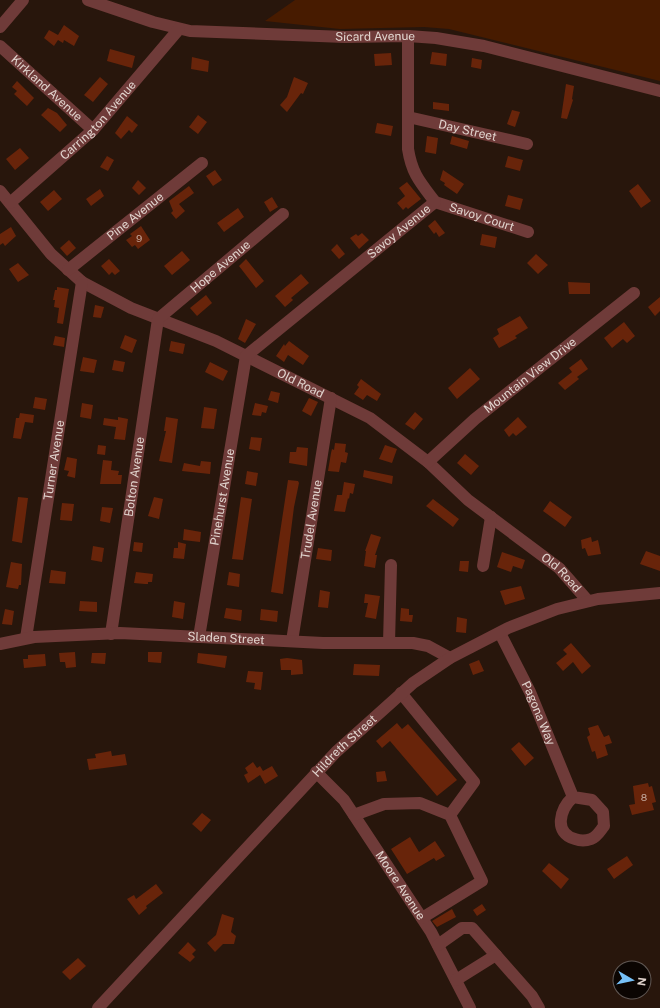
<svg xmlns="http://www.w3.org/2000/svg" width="660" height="1008" font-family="'Public Sans',sans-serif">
<rect width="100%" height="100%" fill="#28160c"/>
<!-- green -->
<path fill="#471b00" d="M295,0H660V81L449,29L424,27L340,29L265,21Z"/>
<!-- building -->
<path fill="#68240a" d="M64,25L79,36L74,46L64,40L63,43L58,40L54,46L44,38L49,30L58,35Z
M110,49L135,56L132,68L107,61Z
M432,52L447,54L446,66L430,64Z
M391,53L392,65L375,66L374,54Z
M192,57L209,61L208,72L191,69Z
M472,58L482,60L481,69L471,67Z
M100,77L108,84L93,102L84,95Z
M294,77L308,83L303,94L301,93L287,112L280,105L287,97Z
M17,81L34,98L27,106L14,94L17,91L12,87Z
M566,84L574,86L572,99L573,100L567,119L561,118Z
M433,102L449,104V111L433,109Z
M48,108L57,113L67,125L60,132L41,115Z
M512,110L520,112L515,127L507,124Z
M198,115L207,122L198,134L189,127Z
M127,116L138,125L132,133L129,130L121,139L115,133Z
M377,123L393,126L391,136L375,133Z
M427,136L438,138L436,154L425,152Z
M452,136L469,141L467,149L450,144Z
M20,148L29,158L15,170L6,159Z
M107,156L114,160L108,171L100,167Z
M508,156L523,160L520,171L505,167Z
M215,170L222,180L213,186L206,176Z
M443,170L464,184L457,194L444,185L445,183L440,180Z
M138,180L146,188L139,195L132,188Z
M407,182L421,199L408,209L406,207L403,210L397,203L405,196L399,188Z
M638,184L651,201L641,208L629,191Z
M189,186L194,193L179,204L185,211L176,219L171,213L173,211L169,201Z
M100,189L104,196L91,206L86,199Z
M54,190L62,199L48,211L40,202Z
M508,195L523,199L520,210L505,206Z
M272,197L278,207L270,212L264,202Z
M238,208L244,217L224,232L217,223Z
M435,220L445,233L439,237L436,232L434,234L428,226Z
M141,226L150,240L138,249L135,245L132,247L126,240L132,236L130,234Z
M11,227L16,236L5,246L3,243L0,245V234Z
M362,233L369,240L359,249L350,238L356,234L358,236Z
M482,234L497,237L495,248L480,245Z
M69,240L76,248L67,256L60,248Z
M337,244L345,254L339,259L331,250Z
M182,251L190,260L172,275L164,266Z
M536,254L548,265L538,274L527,263Z
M109,259L120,271L115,275L112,272L109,275L101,266Z
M246,259L264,281L256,288L239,266Z
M18,263L29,275L18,282L9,269Z
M301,274L309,283L291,298L293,300L285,307L275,296Z
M568,282L590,283V294H569Z
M57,287L69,289L63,324L57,323L59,308L54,307L55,300H53L55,290H57Z
M206,295L212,303L197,316L190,308Z
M660,297V311L655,316L648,307Z
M95,305L104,307L101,318L93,317Z
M520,316L528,328L515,336L517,338L499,348L493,338L499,334L497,329Z
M246,319L256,324L245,343L238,339Z
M624,322L635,336L627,343L623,339L612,348L604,338Z
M125,335L137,340L132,353L120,348Z
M55,336L65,338L64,347L53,345Z
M171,341L185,344L183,354L169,351Z
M289,341L309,356L303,365L288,355L284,362L276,356L284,344L285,346Z
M83,357L97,360L94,373L80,371Z
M581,359L588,369L577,377L579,379L565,390L558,383L572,372L569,368Z
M114,360L125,362L123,372L112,370Z
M210,362L228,371L223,381L205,372Z
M470,368L480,379L457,399L448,388Z
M361,379L381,394L377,401L367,395L363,400L354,394L359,387L357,385Z
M271,391L280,393L278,403L268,400Z
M35,397L47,399L45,410L33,408Z
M309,398L318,402L311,416L302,411Z
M82,403L93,405L91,419L80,417Z
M255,403L268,406L266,413L262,412L261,416L252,415Z
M204,407L217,409L214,429L201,428Z
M415,412L423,419L414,430L405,424Z
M20,413L34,415L33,423L25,422L21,439L13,438L16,418H19Z
M118,417L128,419L125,440L114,439L116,427L103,425L104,418L118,420Z
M166,417L178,419L172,463L159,461L166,431H164Z
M518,417L527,427L516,436L513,433L509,437L504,430Z
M251,437L262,438L260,451L249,449Z
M335,443L346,444L345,452L348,453L346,463L341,462L339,472L328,471L331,453L332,449L334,450Z
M98,445L106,446L105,455L97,454Z
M385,445L397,449L392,463L379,459Z
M297,447L308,448L307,466L289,463L290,452H296Z
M465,454L479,466L471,475L457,463Z
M67,457L77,459L75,478L67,476L69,471L64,470Z
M103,460L112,461L111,470L119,471L118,475H122L121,484H100Z
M201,461L211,462L210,474L182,471L184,463L200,466Z
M364,470L393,476L392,484L363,477Z
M247,471L258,473L256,486L245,484Z
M288,480L298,481L299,483L294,507L283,594L271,592Z
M344,482L355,484L353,494L350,493L349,499L348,498L345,512L334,511L337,495H342Z
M18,497L28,498L22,543L12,541Z
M154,497L163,499L159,519L148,516Z
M241,497L252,499L243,560L232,559Z
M433,499L459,519L453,527L426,506Z
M550,501L572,517L565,527L543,511Z
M62,503L74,504L72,521L60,520Z
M102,507L113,508L110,523L100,521Z
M184,529L201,532L200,542L183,540Z
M371,534L381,537L375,555H377L375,568L364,566L366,551H365Z
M591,537L592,542L598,540L601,554L588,556L585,548L582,549L581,540Z
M134,542L143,543L142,552L133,551Z
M178,542L186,544L184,559L173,558L174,548H178Z
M93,546L104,548L102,562L91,560Z
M318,548L332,550L331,561L316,559Z
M646,551L660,556V571L640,564Z
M502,552L525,560L522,569L513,566L511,572L497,567Z
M460,561H469L468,572L459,571Z
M11,562L22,564L21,585H19L18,589L6,587Z
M51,570L66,572L65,584L49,583Z
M136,572L153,574L152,582H148V584H145L134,583Z
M229,572L240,574L239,587L227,585Z
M521,586L525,599L505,605L500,591Z
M320,590L330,592L328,608L318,607Z
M365,594L380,596L376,619L365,617L368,603H364Z
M80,601L97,602V612L79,611Z
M174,601L185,603L183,619L172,617Z
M226,608L242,610L241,621L224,618Z
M401,608L409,609V615H413L412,622L400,621Z
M5,609L14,611L12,625L2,624Z
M261,609L278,611L277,622L260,620Z
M457,617L467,619L466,633L456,632Z
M571,643L591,666L582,674L573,662L563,671L556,663L567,654L563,650Z
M75,652L76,667L66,668L65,662H60L59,653Z
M148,652H162L161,663L148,662Z
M92,653H106L105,664L91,663Z
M198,653L227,656L225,668L197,663Z
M45,654L46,666L24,668L23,659H28V655Z
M287,658L302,660L303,674L291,675V670H281L280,659Z
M479,660L484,671L473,675L469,664Z
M354,664L380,665L379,676L353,675Z
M248,671L263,672L261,690L254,689L255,683L246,682Z
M397,723L402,729L408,724L457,780L437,796L390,741L382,748L376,741Z
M598,725L604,737L609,735L612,743L605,745L608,755L597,759L595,751L592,752L587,737L590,735L588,728Z
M519,742L534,758L525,766L511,749Z
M111,751L112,756L125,754L127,765L89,770L87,759L96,758L95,754Z
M253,762L257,768L260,766L263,771L272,766L278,776L265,784L260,775L248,783L244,775L248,773L245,768Z
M385,771L387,781L377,782L376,772Z
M648,783L649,787L652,786L656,802L652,803L654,810L632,815L629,805L635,804L633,786Z
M202,813L211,820L201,832L192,824Z
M410,837L419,852L435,841L445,856L436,861L434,858L407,874L391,849Z
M627,856L633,865L614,879L607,869Z
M549,863L569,879L561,889L542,871Z
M156,884L163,893L146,906L147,908L139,915L127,899L134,895L136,899Z
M482,904L486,910L477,916L473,910Z
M452,909L456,917L437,927L432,921Z
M222,914L234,918L231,932L236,936L234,944H223L215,952L207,943L216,935Z
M188,942L196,950L192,954L195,957L190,962L178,953Z
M78,958L86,966L70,980L62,972Z"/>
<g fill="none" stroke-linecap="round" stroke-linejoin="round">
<!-- minor -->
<g stroke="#6f3b39" stroke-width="12">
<path id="s1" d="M88,0L153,22L190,31L345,37L408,36L436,38L484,46L660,91"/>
<path d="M0,27L23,0"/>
<path id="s2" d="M0,46L93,130"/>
<path id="s3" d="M408,117L527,144"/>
<path id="s4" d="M0,191L51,254L82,282L131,308L216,341L370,418L428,462L468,500L559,568L588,601"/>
<path id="s5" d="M435,202L528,232"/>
<path id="s6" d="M10,203L93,130L179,29"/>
<path id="s7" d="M68,270L202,163"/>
<path id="s8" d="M428,462L475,419L634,293"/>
<path d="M483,566L491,517"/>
<path id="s9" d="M500,633L530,692L573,797L592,800L603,812L604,826C600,831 597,837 591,839C586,841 580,841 575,839C553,833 560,809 573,797"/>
<path id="s10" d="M111,634L158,319L283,214"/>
<path id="s11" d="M199,637L246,356L435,202C420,182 412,174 408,149V36"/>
<path id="s12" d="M26,638L82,282"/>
<path id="s13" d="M292,641L331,398"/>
<path d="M389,643L391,565"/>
<path id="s14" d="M0,644L34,637L120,633L323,643H413L428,646L450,658"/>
<path d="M401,693L474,782L450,815"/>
<path id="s15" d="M316,772L344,800L431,932L470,1008"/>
<path d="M354,815L384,804L420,803L450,815L482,881L422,918"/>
<path d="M438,945L462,928H472L532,996L539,1008"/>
<path d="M456,980L496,955"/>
<path id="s16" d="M98,1008L336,752L413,683L450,658L508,628L557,609L598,599L660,593"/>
</g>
</g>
<g text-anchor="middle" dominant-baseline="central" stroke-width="4" stroke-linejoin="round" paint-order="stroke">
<!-- number labels -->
<g font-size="10" fill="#c4a99e">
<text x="139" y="238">9</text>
<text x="644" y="797">8</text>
</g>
<!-- street labels -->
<g font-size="12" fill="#e2d5cf" stroke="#0b0502">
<text stroke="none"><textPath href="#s1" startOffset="292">Sicard Avenue</textPath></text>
<text stroke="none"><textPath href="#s2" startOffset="63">Kirkland Avenue</textPath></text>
<text stroke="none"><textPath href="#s6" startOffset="121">Carrington Avenue</textPath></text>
<text stroke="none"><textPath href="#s3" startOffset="61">Day Street</textPath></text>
<text stroke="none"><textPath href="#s7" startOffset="86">Pine Avenue</textPath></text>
<text stroke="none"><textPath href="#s5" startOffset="49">Savoy Court</textPath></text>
<text stroke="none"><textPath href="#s11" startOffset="482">Savoy Avenue</textPath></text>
<text stroke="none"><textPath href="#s10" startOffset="400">Hope Avenue</textPath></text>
<text stroke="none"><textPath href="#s8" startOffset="134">Mountain View Drive</textPath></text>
<text stroke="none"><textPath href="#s4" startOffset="364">Old Road</textPath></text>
<text stroke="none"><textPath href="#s12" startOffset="180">Turner Avenue</textPath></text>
<text stroke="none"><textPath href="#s10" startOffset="159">Bolton Avenue</textPath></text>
<text stroke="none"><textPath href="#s11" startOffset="142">Pinehurst Avenue</textPath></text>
<text stroke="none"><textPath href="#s13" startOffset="123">Trudel Avenue</textPath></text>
<text stroke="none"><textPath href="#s4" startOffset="688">Old Road</textPath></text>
<text stroke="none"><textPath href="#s14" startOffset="227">Sladen Street</textPath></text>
<text stroke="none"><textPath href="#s9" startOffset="89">Pagona Way</textPath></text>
<text stroke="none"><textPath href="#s16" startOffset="360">Hildreth Street</textPath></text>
<text stroke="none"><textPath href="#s15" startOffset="142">Moore Avenue</textPath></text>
</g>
</g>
<!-- north arrow -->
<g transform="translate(632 980) rotate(99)"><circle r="19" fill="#0b0502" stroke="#615854"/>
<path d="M0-3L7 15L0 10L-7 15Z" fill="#76c0f7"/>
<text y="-6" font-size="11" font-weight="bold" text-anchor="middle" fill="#e2d5cf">N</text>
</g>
</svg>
